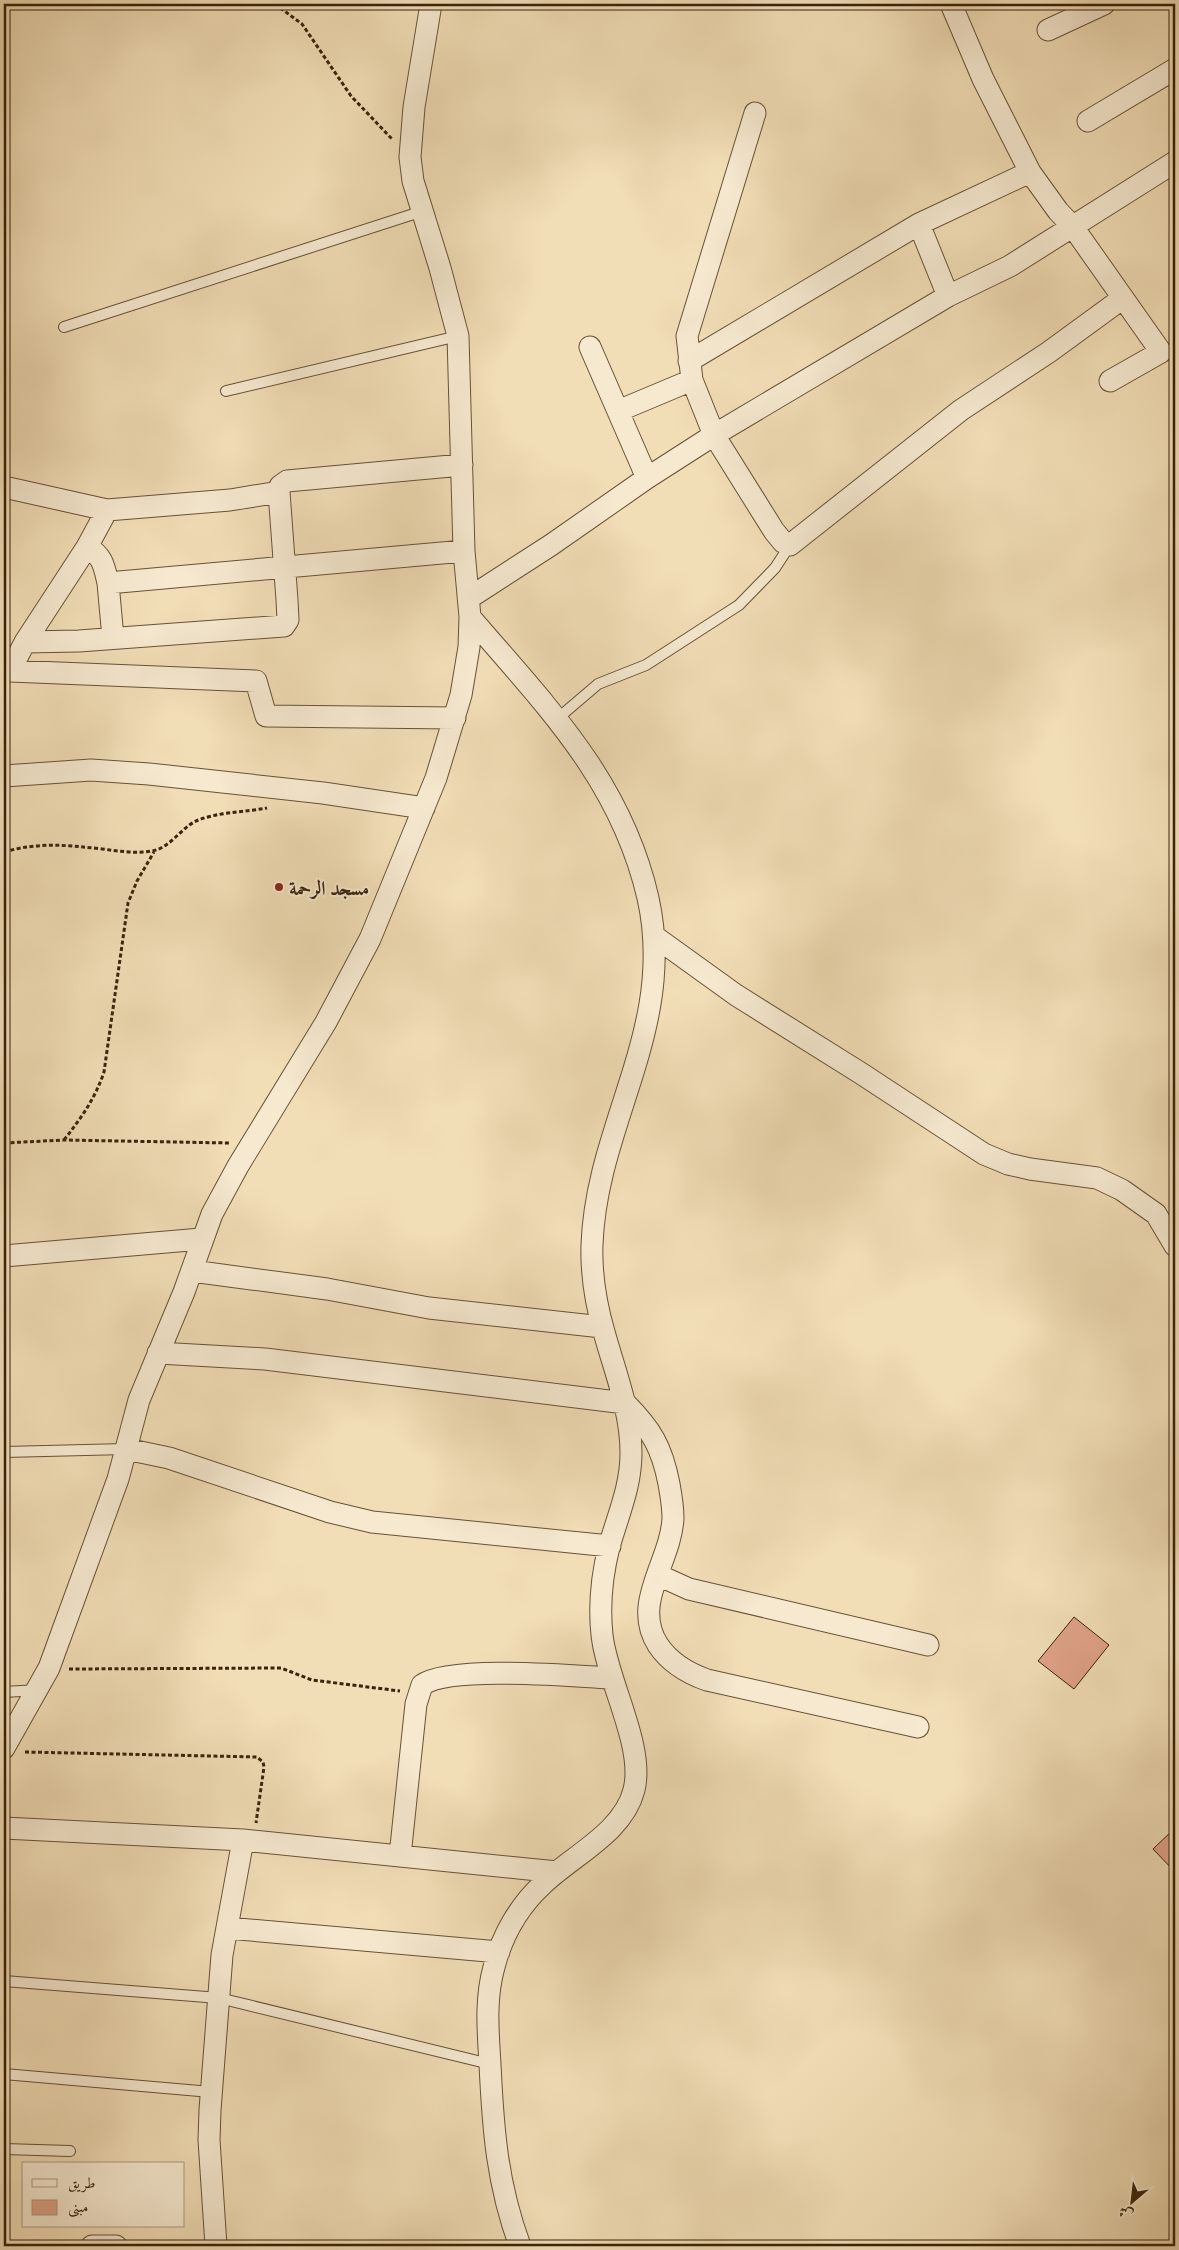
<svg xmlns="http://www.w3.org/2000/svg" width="1179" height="2250" font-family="'Gentium Book Plus',Amiri,serif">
<rect width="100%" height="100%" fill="#f1ddb6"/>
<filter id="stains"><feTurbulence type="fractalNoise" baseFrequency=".004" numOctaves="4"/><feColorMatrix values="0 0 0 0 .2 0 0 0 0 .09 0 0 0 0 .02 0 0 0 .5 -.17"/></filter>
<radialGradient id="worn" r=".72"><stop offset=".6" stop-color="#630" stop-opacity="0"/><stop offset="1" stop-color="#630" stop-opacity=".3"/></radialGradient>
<!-- building -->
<path fill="#e0a389" stroke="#39230b" d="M1074,1617L1109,1645L1074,1689L1038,1661Z
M1175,1828V1872L1153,1849Z"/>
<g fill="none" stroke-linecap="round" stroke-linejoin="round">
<!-- service casing -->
<g stroke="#675236" stroke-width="12">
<path id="service" d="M64,327L423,211
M226,391L458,336
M557,719L598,684L646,665L739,605L775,568L790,545
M4,1452L126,1449
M4,1692L38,1690
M4,1981L219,1998L490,2064
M4,2074L211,2092
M4,2149L70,2151"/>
</g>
<!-- minor casing -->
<g stroke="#675236" stroke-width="23">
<path id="minor" d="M1048,30L1104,4
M755,113L687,336L692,380L714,435L774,531L783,542L790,545L961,410L1049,352L1123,298L1073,227L1058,211L1030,172L983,79L951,4
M1088,121L1175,69
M919,224L948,296
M590,347L647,478
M689,361L919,224L1030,172
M1110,381L1161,352L1123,298
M618,411L692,380
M4,487L107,510L230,500L279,492L287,600L288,620L284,626L79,641L25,642L10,671
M279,492L280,486L287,481L462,465
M87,547C103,556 104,566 108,583
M469,598L551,545L647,478L714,435L948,296L1010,266L1175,162
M470,617C546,706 621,780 648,898C677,1028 596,1123 592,1245C591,1274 596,1304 604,1332C615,1372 631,1411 631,1453C631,1487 618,1515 609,1547C602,1575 599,1607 602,1635C607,1681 645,1746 634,1790C623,1833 573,1855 543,1884C519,1906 502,1936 494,1967C485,1999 488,2031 490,2064C493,2129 497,2184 520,2246
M113,638L108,583L464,551
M25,642L87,547L107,510
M4,667L10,671L256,681L266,716L455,718
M4,776L91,770L149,774L323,793L424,808
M654,936L736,995L862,1074L984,1154L1008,1164L1030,1169L1097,1178L1122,1190L1156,1214L1175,1246
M4,1256L201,1239
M192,1271L327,1289L429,1308L602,1327
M158,1353L265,1359L625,1403C651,1429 662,1447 669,1484C671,1495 673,1507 673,1518C671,1562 631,1603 658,1645C670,1663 687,1673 707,1680L918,1727
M126,1449L169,1458L330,1512L372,1522L610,1546
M658,1575L689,1589L928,1645
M4,1748L49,1668L118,1479L139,1400L184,1292L212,1214L238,1166L326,1022L370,939L436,778L461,695L469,647L470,617L464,551L458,336L440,268L413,181L410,157L414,107L431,4
M4,1828L243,1840L222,1955L210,2110L209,2140L216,2246
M243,1840L557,1872
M400,1856L416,1704L422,1685C449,1665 574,1676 612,1678
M227,1928L499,1952
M92,2246H116"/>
</g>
<!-- path -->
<path stroke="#39230b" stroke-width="3" stroke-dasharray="4 2.5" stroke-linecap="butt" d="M275,4L302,24L351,96L392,139
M1173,763L1175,760
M4,852C39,842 66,845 102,849C119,851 136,854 152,851C170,848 180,829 196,821C217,812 245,812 267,808
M64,1140C81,1118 95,1099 104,1072L128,903L137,881L154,852
M4,1143L64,1140L230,1143
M69,1669L281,1668L312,1680L400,1691
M25,1752L257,1757L263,1762L264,1767L256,1823"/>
<!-- service -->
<use href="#service" stroke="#f6e9d0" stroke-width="10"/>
<!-- minor -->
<use href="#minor" stroke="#f6e9d0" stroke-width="21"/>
</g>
<!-- markers -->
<circle fill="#8f2418" stroke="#f6e9d0" stroke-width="2" cx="279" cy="887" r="5"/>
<g text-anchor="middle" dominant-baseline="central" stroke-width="4" stroke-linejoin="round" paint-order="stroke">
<!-- poi labels -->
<g font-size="20" font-weight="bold" fill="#39230b" stroke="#f6e9d0" text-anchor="start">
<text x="289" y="887">مسجد الرحمة</text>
</g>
</g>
<!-- margin -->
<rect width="1179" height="2250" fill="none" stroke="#f1ddb6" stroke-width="20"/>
<rect x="5" y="5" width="1169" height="2240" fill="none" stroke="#39230b" stroke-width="2.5"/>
<rect x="10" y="10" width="1159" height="2230" fill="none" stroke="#39230b"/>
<!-- legend -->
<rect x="22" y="2162" width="162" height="65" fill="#f6e9d0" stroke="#aa9a81"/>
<rect x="32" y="2179" width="25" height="8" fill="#f6e9d0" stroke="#aa9a81"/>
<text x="68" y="2188" font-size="15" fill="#39230b">طريق</text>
<rect x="32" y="2200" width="25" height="15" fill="#e0a389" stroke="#aa9a81"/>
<text x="68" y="2212" font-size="15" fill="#39230b">مبنى</text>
<!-- north arrow -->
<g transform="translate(1132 2202) rotate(208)" stroke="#f6e9d0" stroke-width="4" paint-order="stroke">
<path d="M0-4L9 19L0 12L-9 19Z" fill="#39230b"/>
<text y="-8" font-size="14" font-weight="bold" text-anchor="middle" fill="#39230b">ش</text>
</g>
<rect width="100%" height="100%" filter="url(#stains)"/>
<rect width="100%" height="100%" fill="url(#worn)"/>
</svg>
